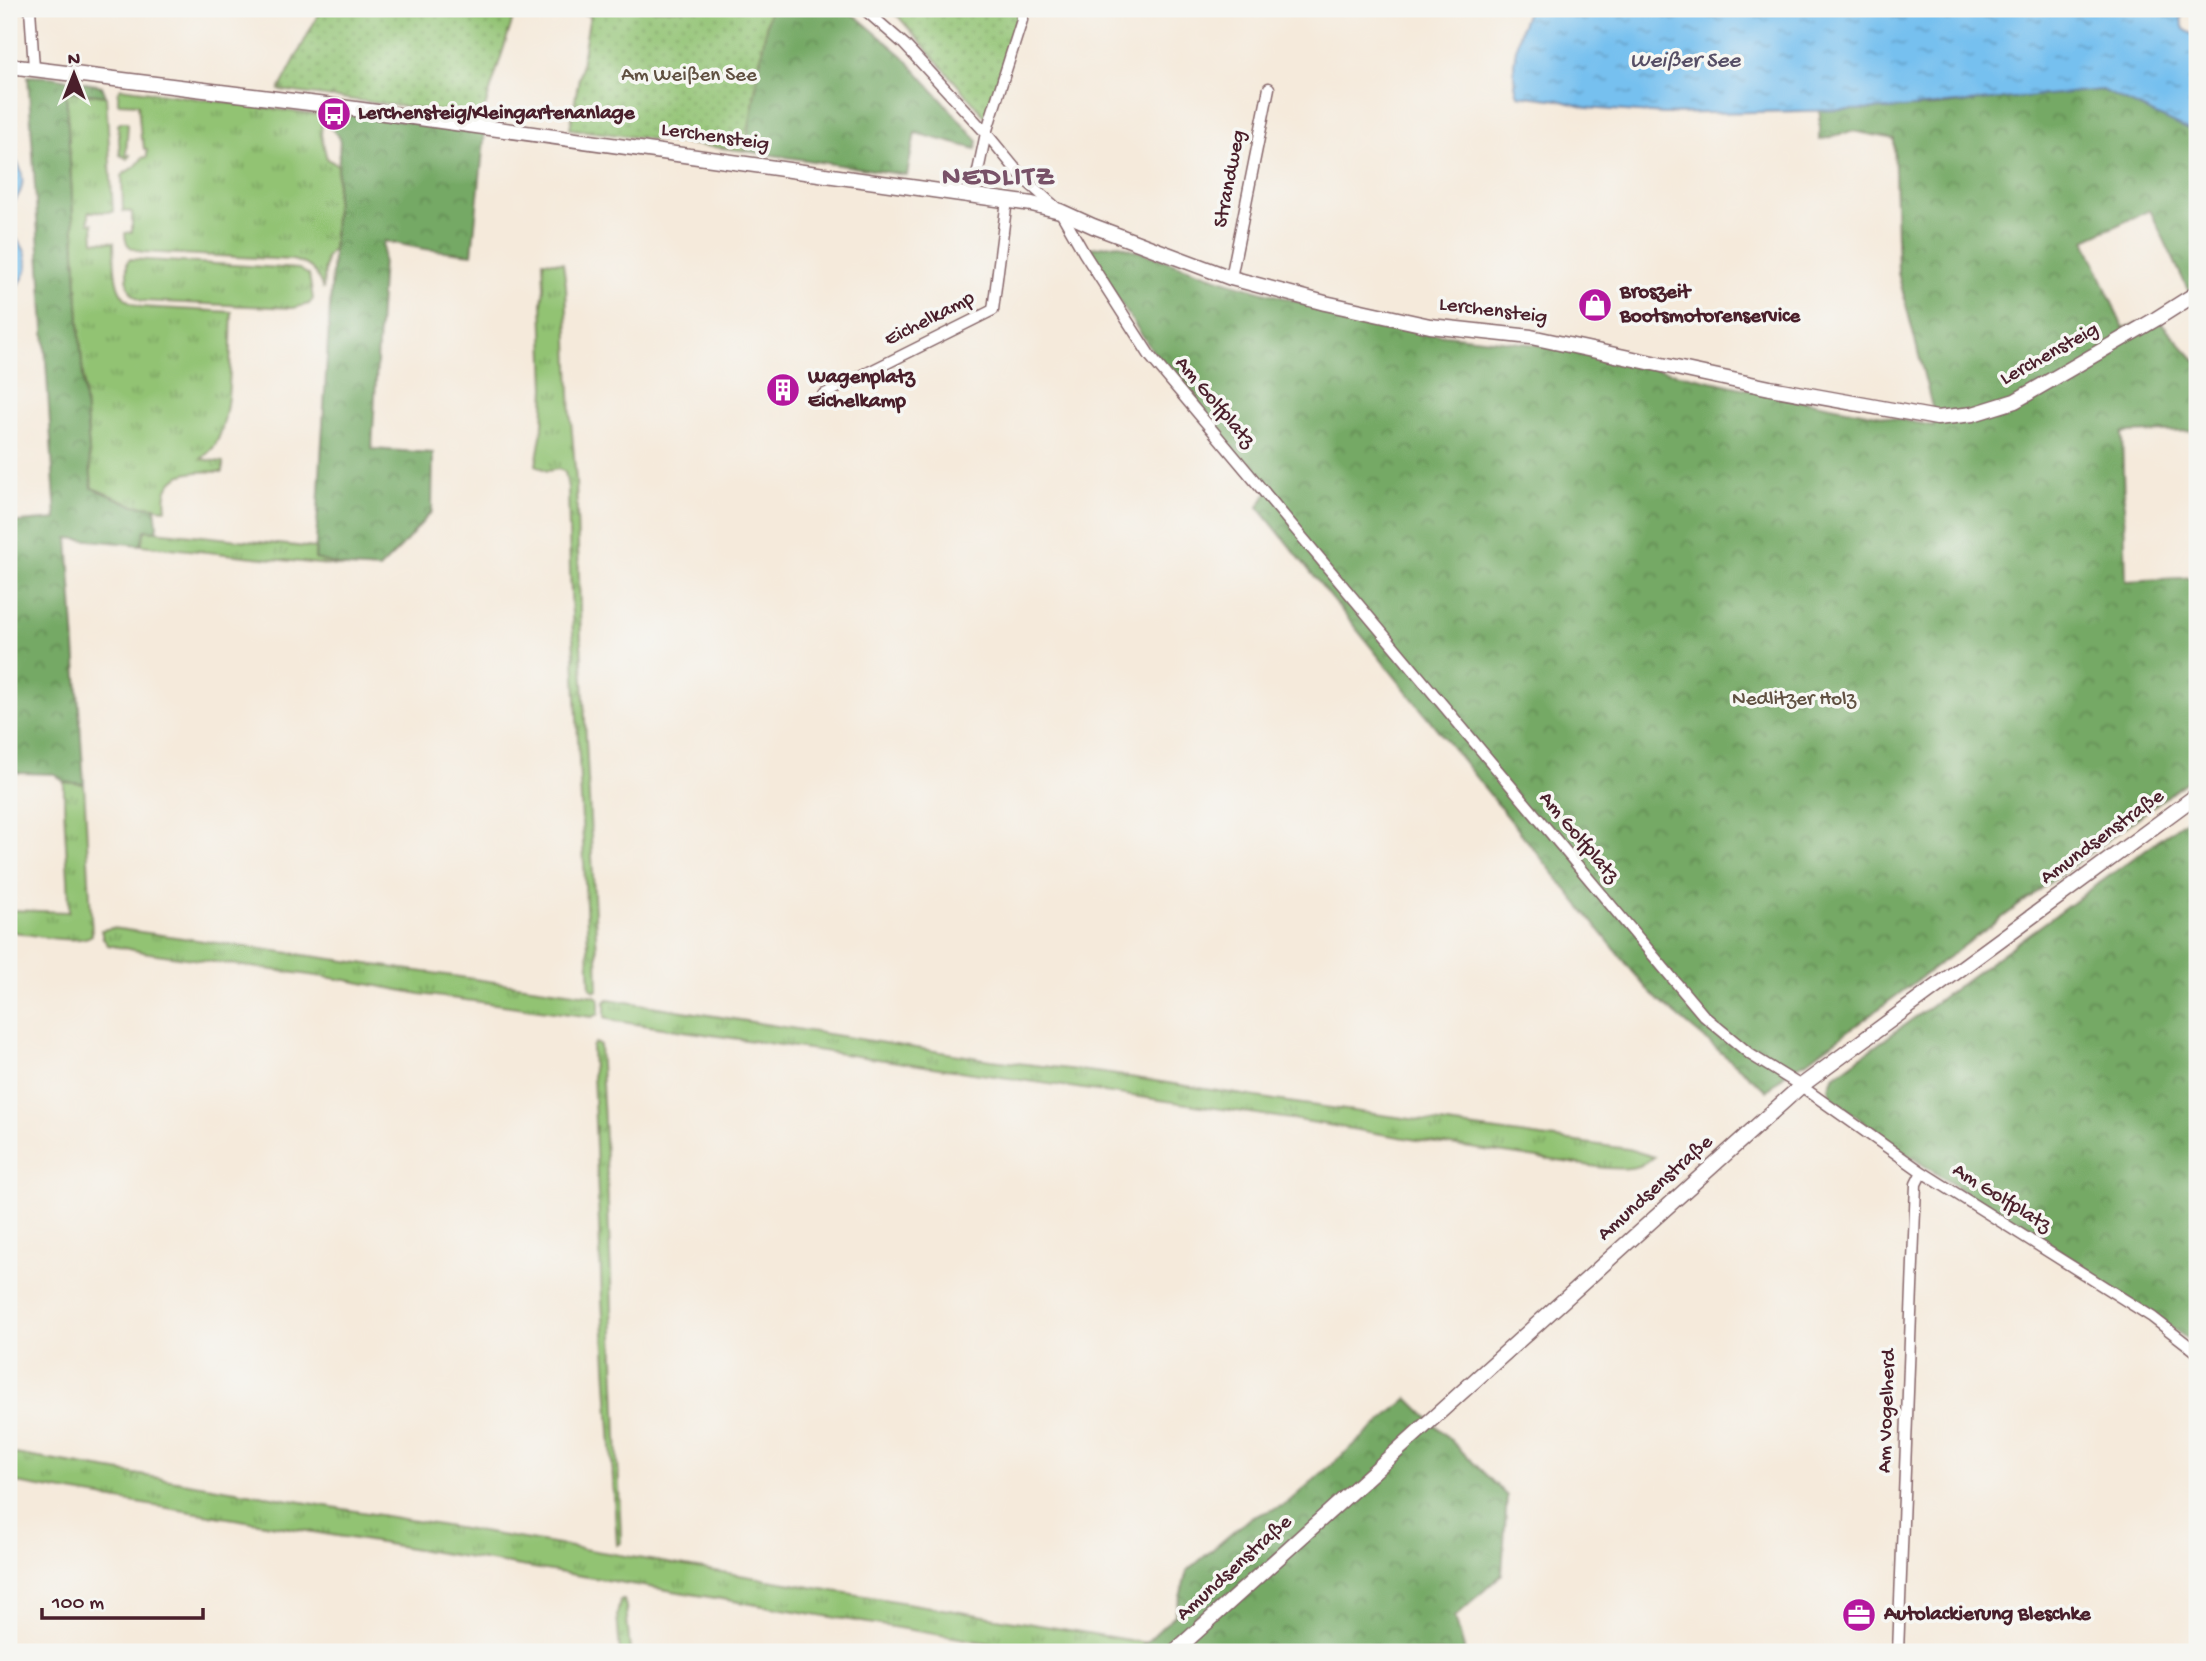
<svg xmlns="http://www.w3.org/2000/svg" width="2206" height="1661" font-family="'Gochi Hand',sans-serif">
<defs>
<pattern id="grass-tufts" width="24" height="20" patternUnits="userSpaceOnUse" patternTransform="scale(1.75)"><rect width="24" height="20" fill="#92c373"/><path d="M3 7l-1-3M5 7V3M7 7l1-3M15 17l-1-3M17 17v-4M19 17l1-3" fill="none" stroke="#799e5f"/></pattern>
<pattern id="forest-crowns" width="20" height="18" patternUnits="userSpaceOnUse" patternTransform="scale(1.75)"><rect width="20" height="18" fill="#75a965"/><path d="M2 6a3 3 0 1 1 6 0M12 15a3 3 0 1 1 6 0" fill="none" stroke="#628953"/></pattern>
<pattern id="garden-dots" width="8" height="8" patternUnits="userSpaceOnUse" patternTransform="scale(1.75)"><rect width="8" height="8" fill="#92c373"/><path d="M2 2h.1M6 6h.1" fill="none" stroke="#799e5f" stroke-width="1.8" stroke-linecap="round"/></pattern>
<pattern id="water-ripples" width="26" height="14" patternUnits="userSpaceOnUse" patternTransform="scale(1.75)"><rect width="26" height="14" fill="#76c0ef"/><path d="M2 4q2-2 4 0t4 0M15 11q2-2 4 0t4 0" fill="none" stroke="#639bc2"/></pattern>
</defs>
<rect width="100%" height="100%" fill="#f6f6f2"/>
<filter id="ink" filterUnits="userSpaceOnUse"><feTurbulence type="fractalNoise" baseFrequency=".0143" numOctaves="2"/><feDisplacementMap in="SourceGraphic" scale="14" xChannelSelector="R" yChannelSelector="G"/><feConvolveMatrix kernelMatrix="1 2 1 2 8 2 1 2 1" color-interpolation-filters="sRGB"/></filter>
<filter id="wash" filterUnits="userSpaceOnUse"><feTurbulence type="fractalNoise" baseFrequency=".00686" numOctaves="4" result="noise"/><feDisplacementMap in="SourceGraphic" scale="28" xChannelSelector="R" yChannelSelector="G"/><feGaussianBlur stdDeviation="1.57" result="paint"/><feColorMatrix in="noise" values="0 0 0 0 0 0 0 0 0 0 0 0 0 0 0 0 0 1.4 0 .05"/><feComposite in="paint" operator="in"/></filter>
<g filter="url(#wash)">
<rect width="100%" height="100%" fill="#f5eadb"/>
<!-- grass -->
<path fill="url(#grass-tufts)" stroke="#6e714f" stroke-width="2" d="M121,88L318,115L325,122H322L321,135L327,159L338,165L333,249L326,258L323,290C317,271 311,264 292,260L142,252C130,248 125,246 125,233L132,232V212L123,211L122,176C129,167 135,171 142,158L147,157V149H144L143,140L141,139L138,104L118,103V92Z
M66,91L106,96L113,212H89V223H93L94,241L114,242C115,267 111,299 141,307L232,312C230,346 233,421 213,448C209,452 205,456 201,459L223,462V472C195,470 160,470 166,509L133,505L92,488L80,339Z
M120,122H126L128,124L126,155H130L128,159L120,155L118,125Z
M130,259L299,269L309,275L313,299L309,304L293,308L142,301C125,293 127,279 127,262Z
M543,261L563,263L566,285L571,420L576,481L581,642L597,954L598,990L595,991L590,988L570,572L568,488L565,472L559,469L547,471L536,465L543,424L545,388L542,302L544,288Z
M145,530L315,548V559L347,567L141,545Z
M64,782L84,784L92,935C77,946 28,934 9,931V910L69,912C69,868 63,826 64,782Z
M112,928L595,996L599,999V1014L592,1017L420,994L346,980L149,953L108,945L103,938L101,930Z
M608,999L991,1060L1104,1073L1288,1102L1628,1149L1654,1157C1639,1170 1625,1169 1605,1168L1423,1141L1304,1121L615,1021L605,1017V1002Z
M595,1043L600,1045L607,1178L621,1538V1543L617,1545L602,1300L592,1047Z
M9,1453L1146,1643L1136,1652H1044L9,1482Z
M620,1600H624L626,1607L630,1652H620L617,1614Z"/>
<!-- forest -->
<path fill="url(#forest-crowns)" stroke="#606448" stroke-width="2" d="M769,9H843L858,18L903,56L978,141L976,149L915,133L907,175L745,151Z
M28,76L52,77L102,86L106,96L66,91L80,339L92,488L133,505L155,507L157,525L156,531L145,530L141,545L68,538L84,784L64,782L55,774L19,773L9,768V523L56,519Z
M2102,90L2197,133V293L2190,294L2150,210L2085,240L2123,328L2157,318L2197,362V431L2122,433L2126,581L2197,577V774L1809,1060L1789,1070L1767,1091L1650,993L1258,507L1268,492L1164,368L1101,274L1090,255V248L1117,244L1229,282L1341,314L1400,327L1436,334L1559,347L1769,394L1934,426L1932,407L1898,273L1894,139L1852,131L1820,140V110L1937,106L2001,98Z
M353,115L485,131L472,254L424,249L384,241L372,449L433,453L432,511L402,546L379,569L347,567L315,559L340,138L325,122L330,116Z
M2197,812V1345L1899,1149L1831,1097L1829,1087L1833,1077Z
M1408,1398L1507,1496L1502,1574L1455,1617L1465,1652H1136L1175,1615L1187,1571L1250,1518L1285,1505Z"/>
<!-- garden -->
<path fill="url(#garden-dots)" stroke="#6e714f" stroke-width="2" d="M321,9H516L482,117L279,90Z
M553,9H769L745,151L570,129L590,15Z
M886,9H1016L1019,11L987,119L898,16Z"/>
<!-- water -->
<path fill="url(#water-ripples)" stroke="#60708d" stroke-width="2" d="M1528,9H2183L2181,20L2184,29L2197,37V134L2102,90L1890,109L1664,114L1587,108L1559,100L1518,95C1508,70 1518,33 1528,9Z
M9,153C27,169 27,191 9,206Z
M9,233C32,247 34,278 9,291Z"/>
</g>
<g filter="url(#ink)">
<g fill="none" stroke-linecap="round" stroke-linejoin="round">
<!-- street casing -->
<g stroke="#866669" stroke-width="13">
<path id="street" d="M30,9L34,68
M864,9L904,44L986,133L1023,178L1060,211L1084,253L1150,356L1704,1016L1751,1055L1801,1086L1922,1172L2152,1317L2197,1352
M973,195L986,133L1022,20V9
M1231,278L1269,88
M823,395L993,310L1007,200
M1898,1652L1916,1184L1922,1172"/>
</g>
<!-- secondary casing -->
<g stroke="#866669" stroke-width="17">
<path id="secondary" d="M9,66L334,106L1032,204L1060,211L1093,226L1231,278L1325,303L1430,326L1531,337L1770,388L1937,418L1973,414L2015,401L2156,319L2197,293
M1174,1652L1801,1086L2197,795"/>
</g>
<!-- street -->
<use href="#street" stroke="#fff" stroke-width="10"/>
<!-- secondary -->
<use href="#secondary" stroke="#fff" stroke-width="14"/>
</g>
</g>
<!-- icons -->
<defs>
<g id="bus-disc" transform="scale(1.75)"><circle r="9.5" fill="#b5179e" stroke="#f6f6f2"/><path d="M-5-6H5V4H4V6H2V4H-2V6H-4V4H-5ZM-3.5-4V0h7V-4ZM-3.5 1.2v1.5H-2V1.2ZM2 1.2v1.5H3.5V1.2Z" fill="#fff"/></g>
<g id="shop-disc" transform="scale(1.75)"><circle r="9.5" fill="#b5179e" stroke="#f6f6f2"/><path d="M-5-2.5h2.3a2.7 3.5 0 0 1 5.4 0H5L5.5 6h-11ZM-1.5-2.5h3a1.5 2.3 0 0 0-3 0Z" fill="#fff"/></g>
<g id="building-disc" transform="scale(1.75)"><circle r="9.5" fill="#b5179e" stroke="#f6f6f2"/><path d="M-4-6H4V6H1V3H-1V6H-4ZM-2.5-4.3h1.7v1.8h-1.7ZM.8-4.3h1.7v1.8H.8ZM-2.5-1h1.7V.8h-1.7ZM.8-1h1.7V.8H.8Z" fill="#fff"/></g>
<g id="office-disc" transform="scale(1.75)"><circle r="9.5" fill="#b5179e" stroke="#f6f6f2"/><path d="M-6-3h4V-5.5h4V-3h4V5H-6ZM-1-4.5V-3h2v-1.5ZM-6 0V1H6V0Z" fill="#fff"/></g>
</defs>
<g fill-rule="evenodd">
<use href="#bus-disc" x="334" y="114"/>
<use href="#shop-disc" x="1595" y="305"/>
<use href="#building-disc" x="783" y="390"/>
<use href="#office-disc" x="1859" y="1615"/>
</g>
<g text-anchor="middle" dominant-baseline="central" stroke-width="7" stroke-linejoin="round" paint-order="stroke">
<!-- park labels -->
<g font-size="21" fill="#605041" stroke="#f6f6f2">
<text x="689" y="76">Am Weißen See</text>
<text x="1794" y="700">Nedlitzer Holz</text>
</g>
<!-- poi labels -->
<g font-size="21" font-weight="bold" fill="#4a1f2b" stroke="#f6f6f2" text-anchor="start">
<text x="358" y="114">Lerchensteig/Kleingartenanlage</text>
<text x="1620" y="293">Broszeit<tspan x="1620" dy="24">Bootsmotorenservice</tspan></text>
<text x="808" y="378">Wagenplatz<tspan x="808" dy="24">Eichelkamp</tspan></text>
<text x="1884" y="1615">Autolackierung Bleschke</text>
</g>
<!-- street labels -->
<g font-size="21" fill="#4a1f2b" stroke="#f6f6f2">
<text transform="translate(715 138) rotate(8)">Lerchensteig</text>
<text transform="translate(1231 179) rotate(-79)">Strandweg</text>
<text transform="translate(1493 312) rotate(7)">Lerchensteig</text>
<text transform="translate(930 320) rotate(-27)">Eichelkamp</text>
<text transform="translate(2050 355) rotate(-29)">Lerchensteig</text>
<text transform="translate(1214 403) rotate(50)">Am Golfplatz</text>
<text transform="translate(1578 838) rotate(50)">Am Golfplatz</text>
<text transform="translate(2103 838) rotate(-36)">Amundsenstraße</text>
<text transform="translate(1656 1189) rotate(-42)">Amundsenstraße</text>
<text transform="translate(2001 1199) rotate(32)">Am Golfplatz</text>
<text transform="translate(1888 1411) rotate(-88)">Am Vogelherd</text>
<text transform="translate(1235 1569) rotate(-42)">Amundsenstraße</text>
</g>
<!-- water labels -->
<g font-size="23" font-style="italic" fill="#574f66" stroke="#f6f6f2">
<text x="1685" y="61">Weißer See</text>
</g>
<!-- district labels -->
<g font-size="28" font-weight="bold" letter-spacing="2" fill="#785268" stroke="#f6f6f2">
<text x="999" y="178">NEDLITZ</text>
</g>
</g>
<!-- margin -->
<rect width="2206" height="1661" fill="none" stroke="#f6f6f2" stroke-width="35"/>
<!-- north arrow -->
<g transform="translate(74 74)" stroke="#f6f6f2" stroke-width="5" paint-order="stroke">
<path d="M0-5L12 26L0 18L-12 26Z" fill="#4a1f2b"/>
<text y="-10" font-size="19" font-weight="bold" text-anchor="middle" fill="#4a1f2b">N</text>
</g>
<!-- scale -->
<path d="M42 1608v10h161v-10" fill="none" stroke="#4a1f2b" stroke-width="3.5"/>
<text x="52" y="1608" font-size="21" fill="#4a1f2b" stroke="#f6f6f2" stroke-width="5" paint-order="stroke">100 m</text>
</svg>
